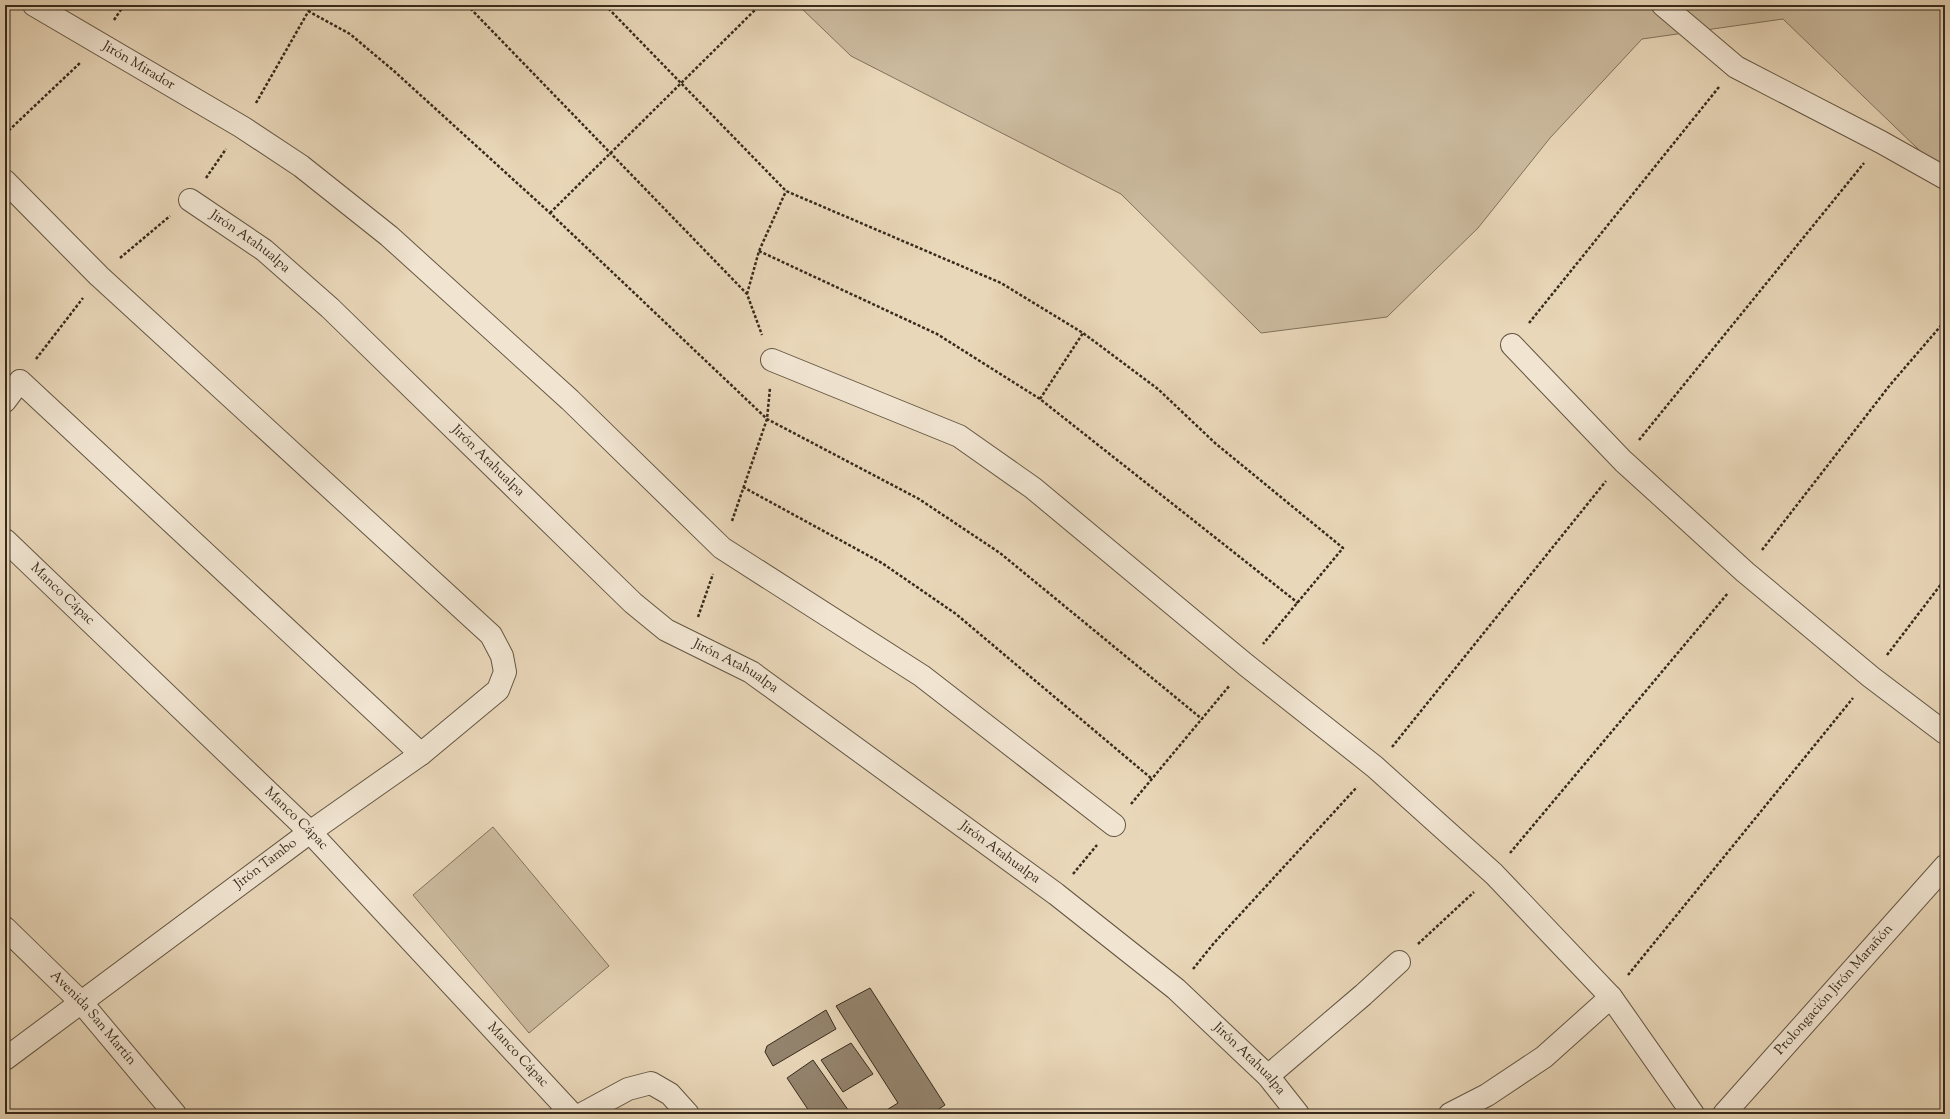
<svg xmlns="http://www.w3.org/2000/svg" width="1950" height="1119" font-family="'Sorts Mill Goudy',serif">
<rect width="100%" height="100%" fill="#e9d7b9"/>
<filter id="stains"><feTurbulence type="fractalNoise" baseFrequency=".005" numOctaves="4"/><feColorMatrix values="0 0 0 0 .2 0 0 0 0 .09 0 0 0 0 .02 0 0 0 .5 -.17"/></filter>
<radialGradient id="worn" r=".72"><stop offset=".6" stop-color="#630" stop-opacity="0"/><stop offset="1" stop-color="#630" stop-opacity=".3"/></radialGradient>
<!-- green -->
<path fill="#cbba9e" stroke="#81725d" d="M798,5H1945V175L1783,19L1642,39L1550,138L1478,228L1387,317L1261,333L1121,194L851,56Z
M493,827L609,966L529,1033L413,895Z"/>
<!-- building -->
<path fill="#94846e" stroke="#372b1c" d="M870,988L945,1105L931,1114H880L898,1103L836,1006Z
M826,1010L836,1029L773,1066L765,1052L767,1046Z
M851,1043L873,1074L843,1092L821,1060Z
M813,1060L851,1114H811L787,1078Z"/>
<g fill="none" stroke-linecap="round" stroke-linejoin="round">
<!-- minor casing -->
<g stroke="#645643" stroke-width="24">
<g id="minor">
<path id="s1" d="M34,5L242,127L301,166L389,236L570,400L722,548L922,676L1114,825"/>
<path d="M1663,5L1736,67L1881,142L1945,178"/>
<path d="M5,181L99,276L491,635L502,656L505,672L498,690L421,754L310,832L5,1059"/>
<path id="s2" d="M190,200L264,250L330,308L633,603L666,630L751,672L1056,894L1176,989L1268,1076L1298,1114"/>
<path d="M1512,345L1623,461L1745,572L1871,677L1945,733"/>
<path d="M772,360L959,436L1033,488L1246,665L1375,767L1494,874L1611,997L1693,1114"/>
<path d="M5,401L20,381L421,754"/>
<path id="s3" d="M5,540L310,832L572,1114"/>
<path id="s4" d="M5,928L81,1002L175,1114"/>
<path d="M1268,1076L1363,995L1399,962"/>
<path d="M582,1114L628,1089L651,1083L670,1094L688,1114"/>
<path d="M1450,1114L1487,1095L1544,1057L1611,997"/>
<path id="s5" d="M1724,1114L1945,866"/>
</g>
</g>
<!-- path -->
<path stroke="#372b1c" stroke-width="2.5" stroke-dasharray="3 2" stroke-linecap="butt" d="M467,5L747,294L762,335
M605,5L786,191L1001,283L1083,333L1158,389L1215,443L1343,548L1263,644
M308,11L350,34L394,71L550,213L767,419L919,499L1000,553L1202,719
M114,20L124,5
M256,103L312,5
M5,134L80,63
M206,178L226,149
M550,213L760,5
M759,251L937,334L1040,399L1298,603
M120,258L170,216
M747,294L759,251L786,191
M1529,323L1719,87
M36,359L83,298
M1040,399L1083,333
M1639,440L1864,163
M743,487L882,563L956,614L1152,779
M732,521L767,419L770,388
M1762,550L1890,385L1945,321
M698,617L713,574
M1887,655L1945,579
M1392,747L1606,481
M1131,804L1230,685
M1510,853L1728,593
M1073,874L1097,845
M1418,944L1474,892
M1193,969L1214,943L1357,787
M1628,975L1853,698"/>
<!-- minor -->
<use href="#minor" stroke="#f1e5d2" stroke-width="22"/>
</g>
<g text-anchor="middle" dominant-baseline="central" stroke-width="3" stroke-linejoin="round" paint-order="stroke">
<!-- street labels -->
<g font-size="14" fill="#372b1c" stroke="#f1e5d2">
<text stroke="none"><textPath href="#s1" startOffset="121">Jirón Mirador</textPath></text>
<text stroke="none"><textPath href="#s2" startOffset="73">Jirón Atahualpa</textPath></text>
<text stroke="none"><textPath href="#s2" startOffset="397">Jirón Atahualpa</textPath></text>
<text stroke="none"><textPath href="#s3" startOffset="79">Manco Cápac</textPath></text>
<text stroke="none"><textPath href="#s2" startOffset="721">Jirón Atahualpa</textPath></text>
<text stroke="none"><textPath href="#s3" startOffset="403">Manco Cápac</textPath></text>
<text stroke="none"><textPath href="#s2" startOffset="1045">Jirón Atahualpa</textPath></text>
<text transform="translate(266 864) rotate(-37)">Jirón Tambo</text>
<text stroke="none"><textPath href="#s5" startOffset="166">Prolongación Jirón Marañón</textPath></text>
<text stroke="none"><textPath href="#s4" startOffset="126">Avenida San Martín</textPath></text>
<text stroke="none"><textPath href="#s3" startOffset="727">Manco Cápac</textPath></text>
<text stroke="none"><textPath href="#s2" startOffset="1369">Jirón Atahualpa</textPath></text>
</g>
</g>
<!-- margin -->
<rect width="1950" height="1119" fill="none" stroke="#e9d7b9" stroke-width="20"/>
<rect x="6" y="6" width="1938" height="1107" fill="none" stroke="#372b1c" stroke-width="2"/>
<rect x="10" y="10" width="1930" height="1099" fill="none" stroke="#372b1c"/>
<rect width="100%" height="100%" filter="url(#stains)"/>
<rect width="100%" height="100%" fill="url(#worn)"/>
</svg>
